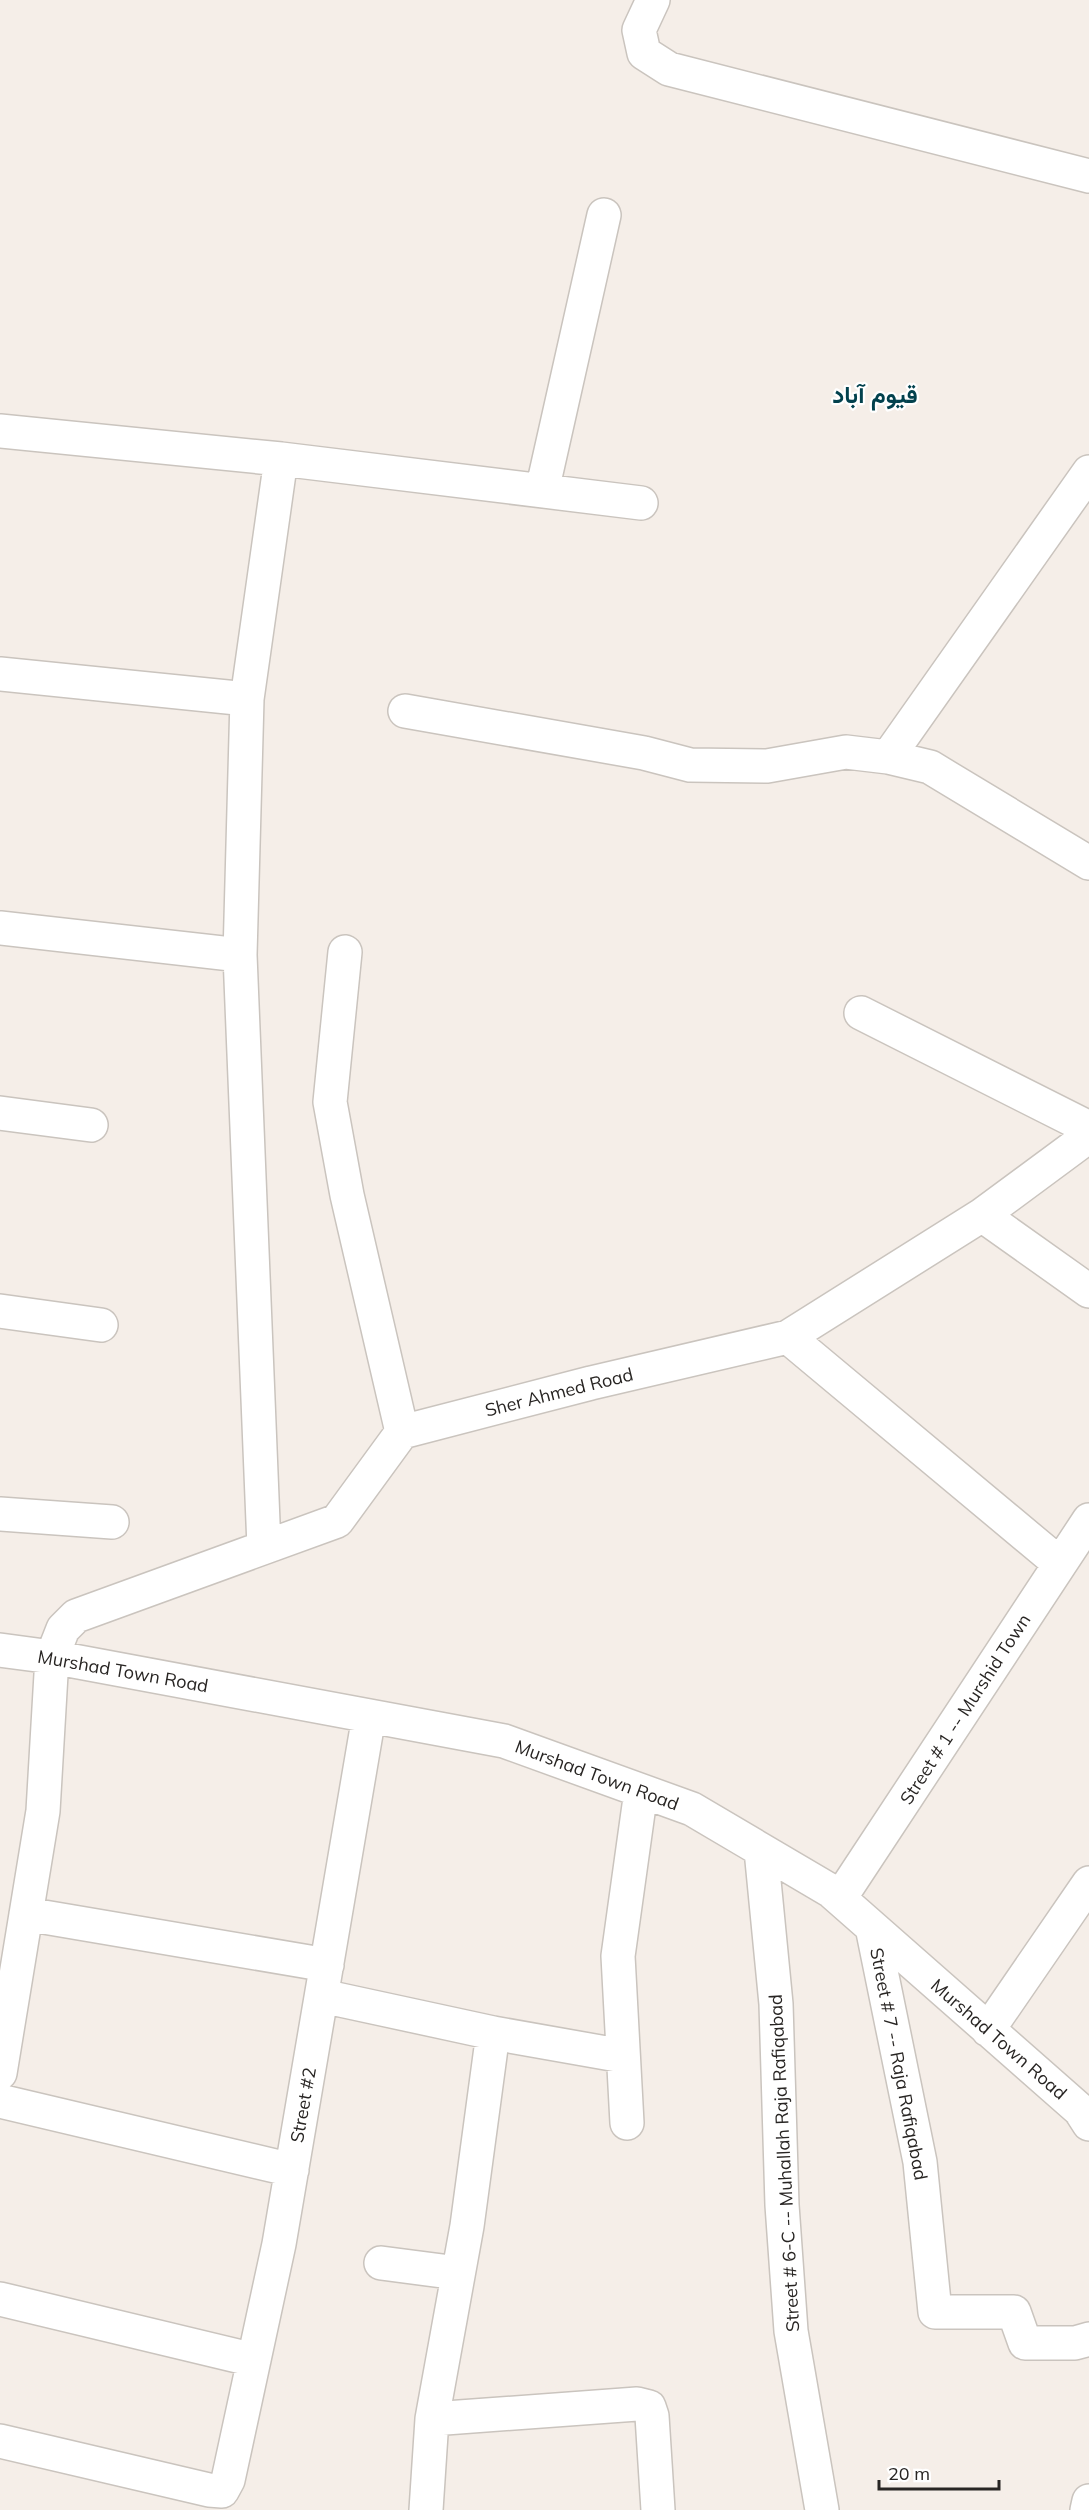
<svg xmlns="http://www.w3.org/2000/svg" width="1089" height="2510" font-family="Mulish,Vazirmatn,sans-serif">
<rect width="100%" height="100%" fill="#f5eee8"/>
<g fill="none" stroke-linecap="round" stroke-linejoin="round">
<!-- minor casing -->
<g stroke="#cac4be" stroke-width="36">
<path id="minor" d="M653,0L639,30L644,53L669,69L1089,176
M0,431L281,459L641,503
M542,491L604,215
M0,674L247,699
M405,711L644,753L690,765L767,766L846,752L888,757L930,767L1089,863
M888,757L1089,472
M0,928L240,955
M345,952L330,1102L347,1195L402,1432
M861,1013L1089,1128
M0,1113L91,1125
M982,1215L1089,1291
M0,1311L101,1325
M788,1337L1060,1564
M0,1514L112,1522
M264,1547L240,955L247,699L281,459
M0,1650L52,1657L504,1741L692,1809L831,1891L1080,2110L1089,2124
M761,1850L776,2004L782,2205L791,2331L822,2510
M840,1898L1089,1520
M26,1914L327,1965
M872,1927L920,2162L935,2312H1014L1025,2343H1075L1089,2339
M322,1996L493,2033L467,2226L432,2419L426,2510
M988,2030L1089,1883
M493,2033L623,2056
M0,2073L43,1811L52,1657L63,1629L76,1616L337,1521L402,1432L591,1383L788,1337L982,1215L1089,1136
M0,2101L292,2170
M627,2123L618,1956L641,1791
M381,2263L458,2273
M0,2299L254,2360
M432,2419L637,2404L649,2407L652,2416L658,2510
M0,2441L209,2490L222,2491L228,2480L279,2244L369,1716
M1087,2510L1089,2501"/>
</g>
<!-- minor -->
<use href="#minor" stroke="#fff" stroke-width="33"/>
</g>
<g text-anchor="middle" dominant-baseline="central" stroke-width="4.5" stroke-linejoin="round" paint-order="stroke">
<!-- street labels -->
<g font-size="18" fill="#282523" stroke="#fff">
<text transform="translate(559 1392) rotate(-14)">Sher Ahmed Road</text>
<text transform="translate(123 1671) rotate(10)">Murshad Town Road</text>
<text transform="translate(965 1709) rotate(-57)">Street # 1 -- Murshid Town</text>
<text transform="translate(597 1775) rotate(20)">Murshad Town Road</text>
<text transform="translate(999 2039) rotate(41)">Murshad Town Road</text>
<text transform="translate(899 2064) rotate(79)">Street # 7 -- Raja Rafiqabad</text>
<text transform="translate(303 2105) rotate(-80)">Street #2</text>
<text transform="translate(784 2163) rotate(-93)">Street # 6-C -- Muhallah Raja Rafiqabad</text>
</g>
<!-- district labels -->
<g font-size="24" font-weight="bold" fill="#02414d" stroke="#fff">
<text x="875" y="394">قیوم آباد</text>
</g>
</g>
<!-- scale -->
<path d="M879 2480v9h120v-9" fill="none" stroke="#282523" stroke-width="3"/>
<text x="888" y="2480" font-size="18" fill="#282523" stroke="#ffffff" stroke-width="4.5" paint-order="stroke">20 m</text>
</svg>
